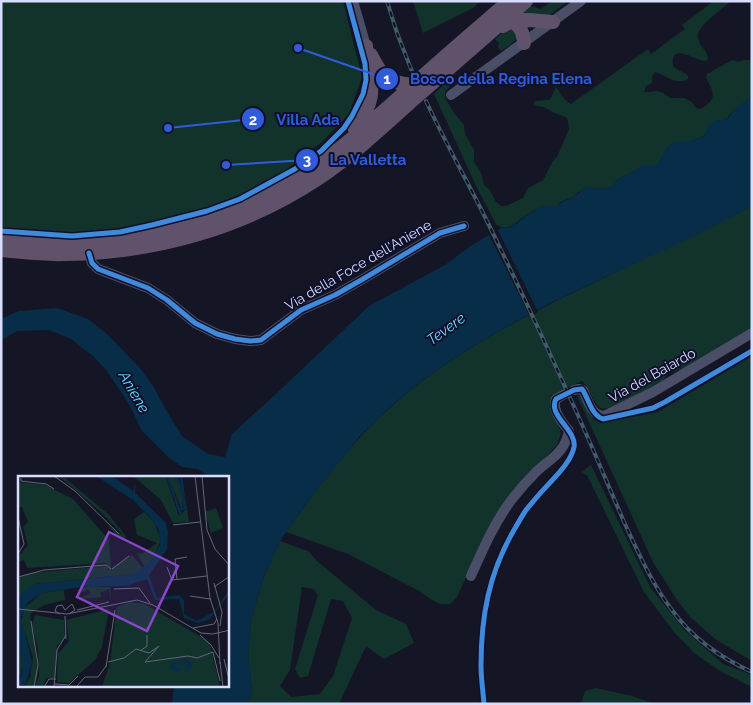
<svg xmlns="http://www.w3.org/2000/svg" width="753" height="705" font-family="Raleway,sans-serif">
<rect width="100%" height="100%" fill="#151625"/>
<!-- green -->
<path fill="#12322c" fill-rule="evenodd" d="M1,1H343L362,77L349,114L322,142L268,184L207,210L136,228L73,233L37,232L1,229Z
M413,1H480L473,8L423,33Z
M552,1H568L546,18L529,17L523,12L530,6L541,9Z
M714,1H731C723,9 695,26 698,39C700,47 708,51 708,59C707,60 705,61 704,61C694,60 670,41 673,66C677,71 684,71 688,76V79C676,86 666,75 655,72L652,77V83L646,86L644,92H651L657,91L663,93L670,98H684L692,102L695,107L700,109C719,99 713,92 706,77L707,74L730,61L733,60L738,62L744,60H752V96L730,114L727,119L721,121L718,120L707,131L704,136L692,141H676L667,148L660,161L656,166L646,165L617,180L614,185L605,189L593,188L578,192L574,197L560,202L556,207C550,207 543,205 537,209C533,211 528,214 523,217C515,224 507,233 496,224L476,186L434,94L452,77L453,83L445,92V98L454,113L464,125L465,134L474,150V162L481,173L484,185L490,190L496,202L501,206H506L523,198L528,188L543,180L553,161L557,157L569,129L568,121L567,118L561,115L552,112L544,107L537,106L534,104L535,101C553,99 548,104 556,87C562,94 562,99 571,104L648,49L651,54L685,29L682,25Z
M507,29H514L518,37L510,45L501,51L498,47L499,43L495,39Z
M752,206V328L685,368L669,373L663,380L636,397L608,408L602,409C591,402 592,390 582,381C570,386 559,391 550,401L561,433L557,445L541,462L493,520L457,597L450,604H440L432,600L419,591L348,554L286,532C317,488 352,441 393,405C439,364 493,333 548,305C566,295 584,288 602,279C652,255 702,230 752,206Z
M752,356V661L715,639L690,617L675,597L653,562L577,396L582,395L593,419L600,423L658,412Z
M591,465L650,587L684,630L723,664L752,675V687L720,671L694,653L674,632L644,592L587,475L581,473Z
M280,541L308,551L317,561L376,610L406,624L414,643L384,659L366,646L339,704H247L252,692L248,656L251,619L264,576ZM302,587L313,589L318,595L295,669L300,678L308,676L331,599L343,601L352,618L333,676L320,694L291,697L280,686L290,670Z
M596,688L632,696L655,704H581L585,691Z"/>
<!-- water -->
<path fill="#082d48" d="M752,96V206L698,234L548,304L499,331L465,351L431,374L392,405L360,436L305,505L286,532L280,541L264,576L251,619L248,656L252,692L247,704H172L174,686H228V478L210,477L198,469L182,467L168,457L142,431L129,404L107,371L94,357L71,339L49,330L17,331L1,340V319L19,311L57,308L88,319L107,334L139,367L153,386L166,410L182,436L208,454L225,457L232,434L278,392L369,306L445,265L472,245L501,228H508L516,224L524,217L543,205L556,207C561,201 565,201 572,198C577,195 581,190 586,187L605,189L613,185L617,180L643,166L646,165H656L660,161L667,148L676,141H692L704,136L707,131L709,124L718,120L721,121L727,119L735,109Z"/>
<!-- pier -->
<path fill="#151625" d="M497,228L538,312L530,317L488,233Z"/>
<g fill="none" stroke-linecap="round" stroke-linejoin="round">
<!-- minor -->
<path stroke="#4a4e66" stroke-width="10" d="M353,1L366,46
M451,95L581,1
M89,253L92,263L98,269L148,288L167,300L195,323L217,334L235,339L250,341L261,340L301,310L335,295L363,279L440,233L464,226
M574,390L579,389L583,390C588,400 591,416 604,416L653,392L752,333
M471,576C483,549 495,521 513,498C520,489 528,480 536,472C551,458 564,454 569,431C563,423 551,410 556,399L565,394"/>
<!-- highway -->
<path stroke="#61526c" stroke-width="14" d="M512,21C521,27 523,32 524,43
M503,26C516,16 537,21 553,22
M371,55C383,79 386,82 413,85
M355,130C380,93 370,86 366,46
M1,239C112,251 227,230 319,164C352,141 382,112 412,86C444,57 477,29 509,1
M1,250C23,252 44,255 65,254C155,253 244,228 319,178C353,155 384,126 415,98C452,66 489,34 526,1"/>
<!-- rail casing -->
<g stroke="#405c68" stroke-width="4">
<path id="rail" d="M387,1L397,33L413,74
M426,101C444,140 465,177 484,215C514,276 543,338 571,400C590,441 607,483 625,524C639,554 652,584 672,610C692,638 721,658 752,672"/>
</g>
<!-- rail -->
<use href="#rail" stroke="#0f102b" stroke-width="2" stroke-dasharray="5.5" stroke-linecap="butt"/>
<!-- cycleway casing -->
<g stroke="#0f102b" stroke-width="8">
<path id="cycleway" d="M1,231L72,236L120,232L152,225L207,211L240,199L295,169L321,151L344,128L352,116L363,94L366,80L365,64L348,1
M89,253L92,263L98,269L148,288L167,300L195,323L217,334L235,339L250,341L261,340L301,310L335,295L363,279L440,233L464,226
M484,704C483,691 481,678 481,666C481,616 489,573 514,530C518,523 522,516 526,510C532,503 539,494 546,487C556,476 571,462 574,447C577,430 547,415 556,399L574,390L582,389C589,399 591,415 603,419L653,408L665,402L752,351"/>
</g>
<!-- cycleway -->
<use href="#cycleway" stroke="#408adc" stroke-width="5"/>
</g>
<g text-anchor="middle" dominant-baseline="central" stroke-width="4" stroke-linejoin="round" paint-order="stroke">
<!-- street labels -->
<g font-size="14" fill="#d9ddff" stroke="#0f102b">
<text transform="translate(358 265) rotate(-30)">Via della Foce dell'Aniene</text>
<text transform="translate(652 375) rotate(-29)">Via del Baiardo</text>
</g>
<!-- water labels -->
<g font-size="15" font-style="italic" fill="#67d9ff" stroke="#0f102b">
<text transform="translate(446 329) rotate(-36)">Tevere</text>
<text transform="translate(134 392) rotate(60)">Aniene</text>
</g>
</g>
<!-- overview -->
<g transform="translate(18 476)">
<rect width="211" height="211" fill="#151625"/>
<path d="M41,0L47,2L90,38L108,60L106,65L87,48L105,59L85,38ZM115,0H147L161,40L168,33L167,19L171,46L155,47L143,24ZM150,0H157L165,22L164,34ZM0,6L27,9L55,23L91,64L93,92L87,87L9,92L6,84L0,86V81L10,69L5,51L10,46L4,31H0ZM198,32L205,52L193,57L187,36ZM126,36L136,46L143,64L135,83L127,92L119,77L124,78L139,67L119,59L116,43ZM114,79L126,93L115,98L17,108L0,123V102L12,97L88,90L92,93ZM70,110L92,111L93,127L91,113L82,117L84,121L60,123L73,117L69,113L67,116L58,115ZM46,114L47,124L26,129L12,138L20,198L16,211H6L12,202L15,181L3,145L7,131L24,117ZM112,126L126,128L185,162L192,168L202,211H84L92,187L99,131ZM91,133L84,171L77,184L51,207L39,206L40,178L51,165L48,144ZM17,139L46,144L47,161L39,170L37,202H28L25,211H17L21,199L20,174L14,149ZM0,164L5,191L0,204Z" fill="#12322c"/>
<path d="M78,0H94L115,15L118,8L117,17L147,46L150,55L149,73L131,99L139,122L161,119L166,124V138L179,145L197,135L211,114V118L191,144L180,147L166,142L161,123L137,124L129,103L108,110H70L24,117L10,126L3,141L14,186L8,208L0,211L5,191L0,164V123L5,116L17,108L115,98L133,86L142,69L141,54L132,41L115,24ZM168,183L175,188L169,197H166L169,188L157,189L163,194L161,197L151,192L154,186Z" fill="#082d48"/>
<path fill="none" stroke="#082d48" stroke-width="2.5" d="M149,0L163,39M158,0L164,17M161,34L167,32L163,0"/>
<path fill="none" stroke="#63667c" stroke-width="1" d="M36,0L57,15L101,58M177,0L192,122L200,147L202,188M184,0L189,54L197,73L212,90M3,2V5L28,8L36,13M0,41L6,68L0,78M155,49L182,46M149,91L154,104L189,100M94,93L111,80M0,101L26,94L88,89L93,93M159,104L157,83L169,81M196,107L204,136L202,150M196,111L212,100M96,113L121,112L132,127M172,120L192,123M0,133L49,138L119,124L135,129L183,157L195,158L212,154M59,134L91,126M42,138L37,135L39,130L44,129L47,134L54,128L57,134L51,138M47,140L48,163M13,145L20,189L16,211M175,152L196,148L199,143M182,159L193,169L201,182M122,175L129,170V159M206,183L212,208M90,186L106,182L118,173L131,177L141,170L127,186L170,180L179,182L195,176L202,205M202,186L205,211M88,191L97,134M37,208L51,209L60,200M26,211L31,203H38M36,211L39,174L48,159M58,211L67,201H80L88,190"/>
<path fill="#8947c9" fill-opacity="0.15" stroke="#8947c9" stroke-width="2.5" d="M91,56L160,90L129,155L59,121Z"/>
<rect width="211" height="211" fill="none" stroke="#d9ddff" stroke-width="2.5"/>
</g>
<!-- callouts -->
<path fill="none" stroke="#305cdc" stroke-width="2" d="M298 48L387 79M168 128L253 119M226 165L307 160"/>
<g fill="#305cdc" stroke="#0f102b" stroke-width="2">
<circle cx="298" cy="48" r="5"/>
<circle cx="168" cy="128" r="5"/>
<circle cx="226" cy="165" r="5"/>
<circle cx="387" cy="79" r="12"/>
<circle cx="253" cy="119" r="12"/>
<circle cx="307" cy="160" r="12"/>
</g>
<g font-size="15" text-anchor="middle" font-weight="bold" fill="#fff">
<text x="387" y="84">1</text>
<text x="253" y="125">2</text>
<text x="307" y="165">3</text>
</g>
<g font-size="15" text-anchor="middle" font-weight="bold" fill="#305cdc" stroke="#0f102b" stroke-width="4" stroke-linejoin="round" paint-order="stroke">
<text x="501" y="84">Bosco della Regina Elena</text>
<text x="308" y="125">Villa Ada</text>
<text x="368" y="165">La Valletta</text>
</g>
<!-- border -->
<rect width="753" height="705" fill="none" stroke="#d9ddff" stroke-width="5"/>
</svg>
